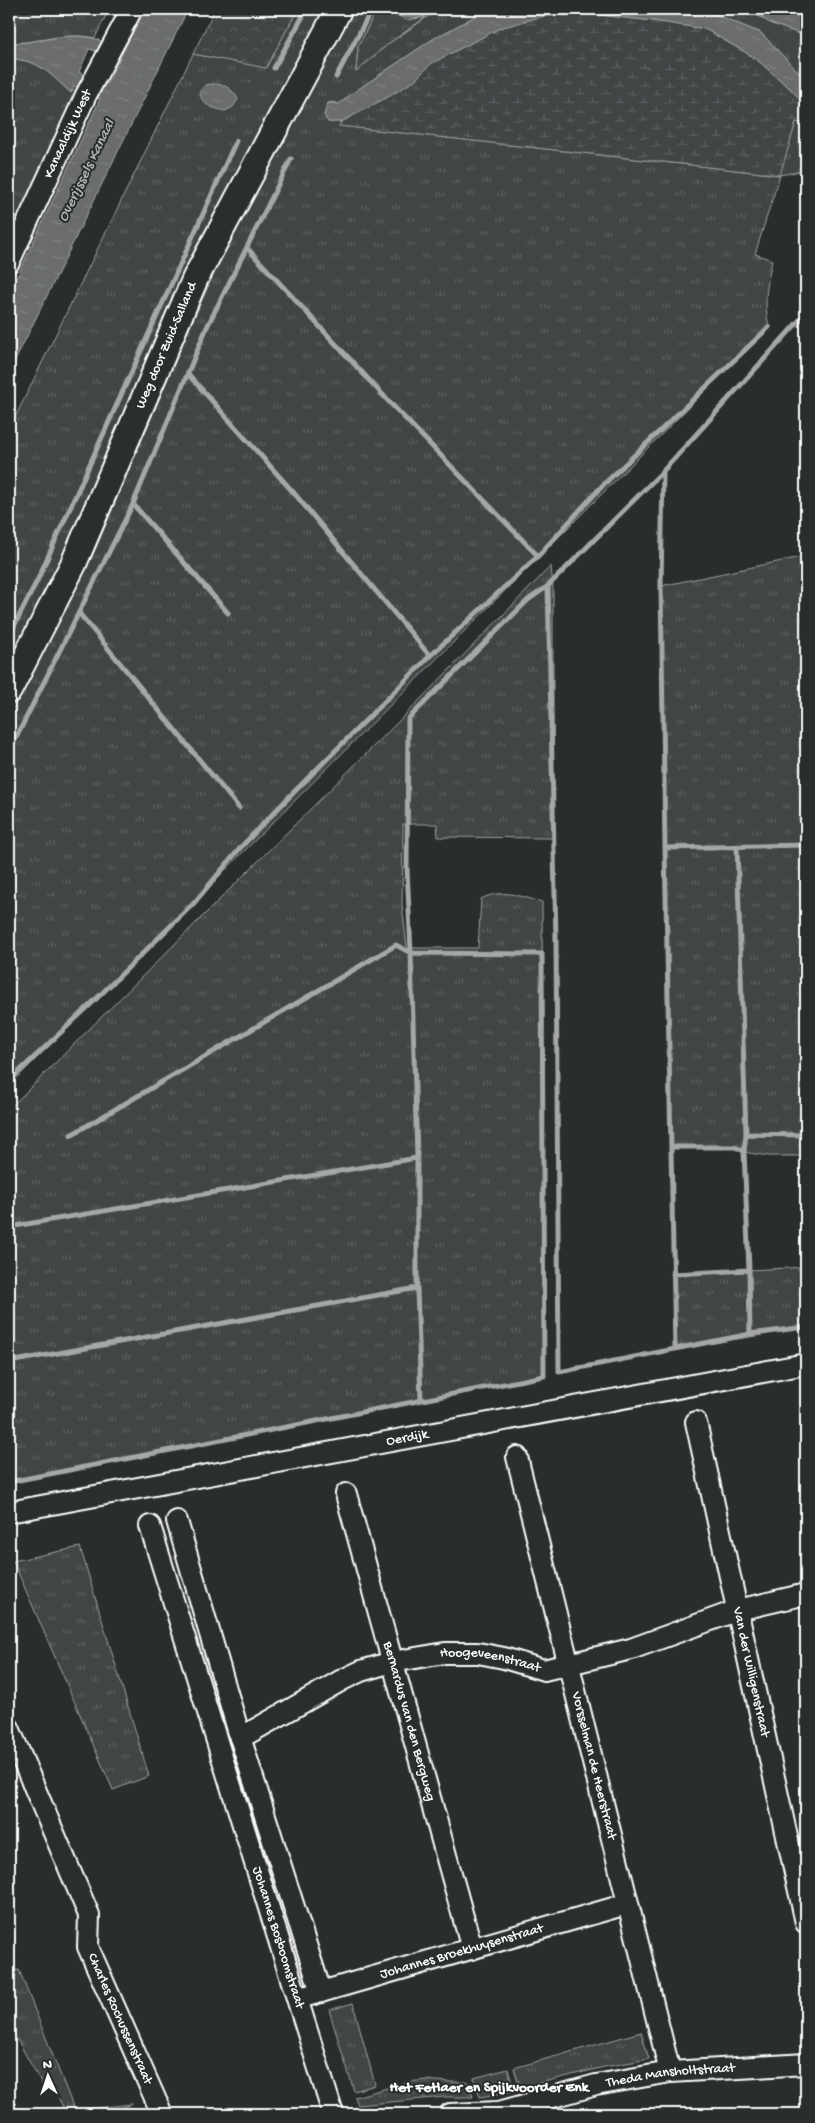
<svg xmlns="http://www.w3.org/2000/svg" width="815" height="2123" font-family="'Gochi Hand',sans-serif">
<defs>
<pattern id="grass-tufts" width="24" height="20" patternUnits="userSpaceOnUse" patternTransform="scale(1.25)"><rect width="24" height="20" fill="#414445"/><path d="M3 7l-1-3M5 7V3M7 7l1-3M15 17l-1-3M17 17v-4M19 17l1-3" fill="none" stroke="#5e6061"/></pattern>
<pattern id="forest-crowns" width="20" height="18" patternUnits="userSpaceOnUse" patternTransform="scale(1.25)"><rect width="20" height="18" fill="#414445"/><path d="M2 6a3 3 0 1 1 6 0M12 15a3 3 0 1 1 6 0" fill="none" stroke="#5e6061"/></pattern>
<pattern id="wetland-marsh" width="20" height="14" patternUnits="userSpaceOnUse" patternTransform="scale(1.25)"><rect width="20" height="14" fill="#414445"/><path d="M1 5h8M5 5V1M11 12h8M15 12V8" fill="none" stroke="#5e6061"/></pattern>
<pattern id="water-ripples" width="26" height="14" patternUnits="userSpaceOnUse" patternTransform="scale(1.25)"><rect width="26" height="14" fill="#6a6c6d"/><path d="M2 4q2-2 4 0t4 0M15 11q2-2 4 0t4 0" fill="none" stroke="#808283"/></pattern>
</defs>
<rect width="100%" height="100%" fill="#2a2d2e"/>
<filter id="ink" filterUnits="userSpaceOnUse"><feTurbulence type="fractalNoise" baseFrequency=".02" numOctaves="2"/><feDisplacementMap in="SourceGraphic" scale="10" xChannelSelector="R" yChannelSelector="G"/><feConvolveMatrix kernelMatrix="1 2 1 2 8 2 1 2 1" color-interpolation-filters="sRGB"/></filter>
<g filter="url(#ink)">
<!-- grass -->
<path fill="url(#grass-tufts)" stroke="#a0a2a2" d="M9,9H109L95,38C66,31 38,43 9,43Z
M298,9H325L215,214L158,333L87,509L9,669V430L193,54L266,67Z
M352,9H377L358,47L356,72L388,44L439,9H489L433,39L357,90L339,104L333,102L328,103L324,115L328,122H341L340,126L779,175L796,122L806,124V170L780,175L755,254L772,260C767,286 763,300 769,327L9,1086V716L55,630L95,550L188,331L233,232Z
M702,9H747L772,24L806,36V80L761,33Z
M9,59C39,59 50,74 71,93L75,89L80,91L9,244Z
M806,556V1156H769L749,1153L734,1147H671L661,586Z
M551,566L553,587V838L438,837L437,824H403L402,905L407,948H478L481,899C504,888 518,896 542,902L544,1376L9,1482V1109L403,717Z
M806,1267V1328L675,1349L673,1274Z
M80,1547L149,1776L113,1790L13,1561Z
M19,1970L76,2114H66L56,2092L43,2086L9,2025V1971Z
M353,2003L375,2085L354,2091L329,2010Z
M641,2032L649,2059L604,2067L520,2088L514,2068Z
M508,2069L514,2091L480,2097L474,2078Z
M425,2080L448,2082H468L473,2097H445L358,2105L355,2097L409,2082Z
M132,2104L110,2114H80L79,2110Z"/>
<!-- forest -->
<path fill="url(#forest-crowns)" stroke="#a0a2a2" d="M215,9H298L266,68L193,54Z
M377,9H394L392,13L407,20L426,17L388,44L356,72L358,47Z"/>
<!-- wetland -->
<path fill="url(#wetland-marsh)" stroke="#a0a2a2" d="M590,14L654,21L705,29L755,58L794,92L806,108V124L796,122L780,175L339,126L341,122L414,81L432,63L502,27L544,16Z"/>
<!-- water -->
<path fill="url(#water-ripples)" stroke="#a6a7a7" d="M144,9H188L9,373V294L100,99L74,86L71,93C50,74 39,59 9,59V43C41,44 72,28 104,42L99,52L89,49L79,72L107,84Z
M394,9H439C421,20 412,21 392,13Z
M489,9H702L761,33L806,80V108L794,92L755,58L705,29L654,21L590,14L544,16L500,28L432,63L414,81L390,96L341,122H328L324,115L328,103L339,104L357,90L433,39Z
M747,9H806V36L772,24Z
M211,84C224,84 231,87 238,99L233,107L225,111C213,108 200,105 200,91L205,85Z"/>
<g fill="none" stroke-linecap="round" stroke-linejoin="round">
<!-- stream -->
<path stroke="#a6a7a7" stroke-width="5" d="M274,68L307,9
M336,77L372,9
M249,250L393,406L538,556
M188,374L294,493L430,656
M663,471L548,586L556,939L559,1372L750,1334L806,1327
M133,504L228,613
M79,613L239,808
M9,636L37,581L236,141
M9,752L133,504L207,327L291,159
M737,847L746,1134L744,1151
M665,848L661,586L663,471L806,313
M9,1081L90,1005L194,903L241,847L292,794L430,656L538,556L603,485L769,327
M746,1134L806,1135
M71,1135L396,945L411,953L417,1158V1288L421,1400
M671,1147H735L744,1151L749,1270
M9,1227L417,1158
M673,1274L749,1270L750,1334
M675,1349L665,848L806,845
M9,1362L417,1288
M9,1482L544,1376L542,954L411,953L407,869L408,719L528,600L548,586"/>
<!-- minor casing -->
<g stroke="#fff" stroke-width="24">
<g id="minor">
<path id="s1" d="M9,262L86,95L132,9"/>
<path id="s2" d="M696,1422L806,1923"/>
<path id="s3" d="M517,1457L670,2072"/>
<path id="s4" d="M346,1494L472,1949"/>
<path id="s5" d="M9,1512L806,1364"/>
<path d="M177,1521L240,1737L321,1992"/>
<path id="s6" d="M150,1526L333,2114"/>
<path id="s7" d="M9,1728L89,1915L88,1947L162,2114"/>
<path id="s8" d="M240,1737L249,1733L342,1680L361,1671L392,1662L445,1653H478L504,1658L544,1670L631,1649L738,1610L806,1594"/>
<path id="s9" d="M307,1996L627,1904"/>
<path id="s10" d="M450,2114L499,2112L596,2085L670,2072L806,2064"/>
</g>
</g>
<!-- major casing -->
<g stroke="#fff" stroke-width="29">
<g id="major">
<path id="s11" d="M9,690L73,565L195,279L339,9"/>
</g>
</g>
<!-- minor -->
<use href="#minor" stroke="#2a2d2e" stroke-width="20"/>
<!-- major -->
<use href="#major" stroke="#2a2d2e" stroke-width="25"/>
</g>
</g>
<g text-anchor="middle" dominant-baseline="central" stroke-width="4" stroke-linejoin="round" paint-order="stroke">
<!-- street labels -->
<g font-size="14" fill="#fff" stroke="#2a2d2e">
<text stroke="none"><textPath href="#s1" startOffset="141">Kanaaldijk West</textPath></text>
<text stroke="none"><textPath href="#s11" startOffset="379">Weg door Zuid-Salland</textPath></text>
<text stroke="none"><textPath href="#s5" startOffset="405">Oerdijk</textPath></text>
<text stroke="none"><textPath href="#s8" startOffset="270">Hoogeveenstraat</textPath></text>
<text stroke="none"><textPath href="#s2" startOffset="256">Van der Willigenstraat</textPath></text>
<text stroke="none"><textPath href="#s4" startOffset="236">Bernardus van den Bergweg</textPath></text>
<text stroke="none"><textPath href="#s3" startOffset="318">Vorsselman de Heerstraat</textPath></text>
<text stroke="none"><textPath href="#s6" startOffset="431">Johannes Bosboomstraat</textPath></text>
<text stroke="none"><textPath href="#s9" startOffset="161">Johannes Broekhuysenstraat</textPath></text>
<text stroke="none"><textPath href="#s7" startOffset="314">Charles Rochussenstraat</textPath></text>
<text stroke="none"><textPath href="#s10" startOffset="225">Theda Mansholtstraat</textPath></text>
</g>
<!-- water labels -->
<g font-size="15" font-style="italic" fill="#b4b6b6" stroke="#2a2d2e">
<text transform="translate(87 171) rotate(-64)">Overijssels Kanaal</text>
</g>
<!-- neighbourhood labels -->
<g font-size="15" font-weight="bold" fill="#fff" stroke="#2a2d2e">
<text x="489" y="2088">Het Fetlaer en Spijkvoorder Enk</text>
</g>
</g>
<!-- margin -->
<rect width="815" height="2123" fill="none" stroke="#2a2d2e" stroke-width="30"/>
<rect x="15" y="15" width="785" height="2093" fill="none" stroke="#fff" stroke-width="2" filter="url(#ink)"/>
<!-- north arrow -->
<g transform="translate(48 2076) rotate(357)" stroke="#2a2d2e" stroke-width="4" paint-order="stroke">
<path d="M0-4L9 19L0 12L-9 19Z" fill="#ffffff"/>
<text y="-8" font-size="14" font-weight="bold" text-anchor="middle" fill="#ffffff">N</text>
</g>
</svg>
